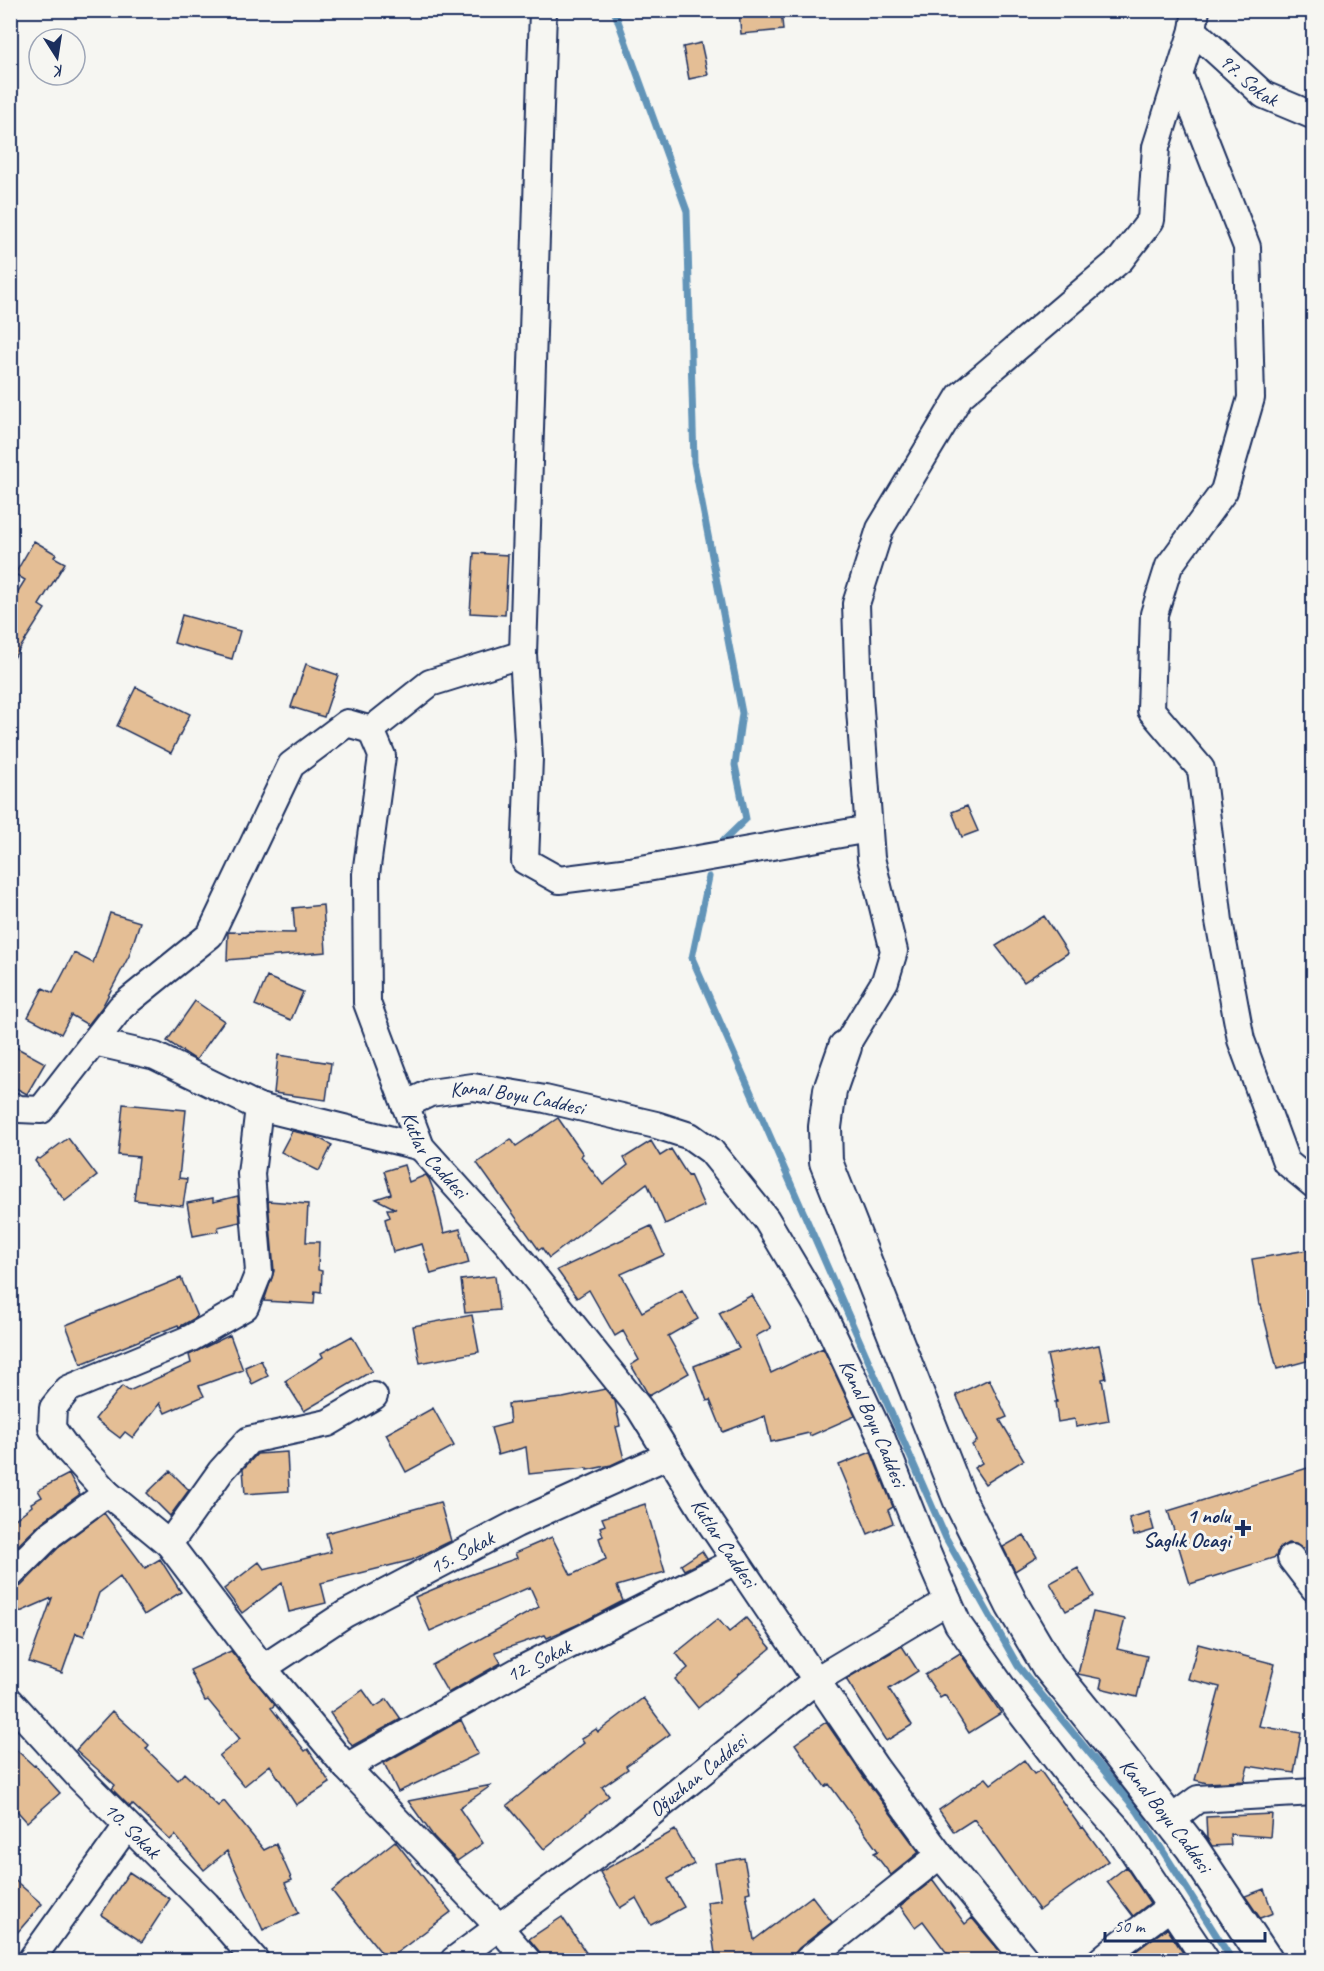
<svg xmlns="http://www.w3.org/2000/svg" width="1324" height="1971" font-family="Caveat,sans-serif">
<rect width="100%" height="100%" fill="#f6f6f2"/>
<filter id="ink" filterUnits="userSpaceOnUse"><feTurbulence type="fractalNoise" baseFrequency=".0167" numOctaves="2"/><feDisplacementMap in="SourceGraphic" scale="12" xChannelSelector="R" yChannelSelector="G"/><feConvolveMatrix kernelMatrix="1 2 1 2 8 2 1 2 1" color-interpolation-filters="sRGB"/></filter>
<g filter="url(#ink)">
<g fill="none" stroke-linecap="round" stroke-linejoin="round">
<!-- stream -->
<path stroke="#6294b8" stroke-width="7" d="M614,10L687,211L694,462L742,713L735,765L746,819L716,848
M709,877L692,958L946,1538L1018,1666L1138,1812L1232,1960"/>
</g>
<!-- building -->
<path fill="#e4be95" stroke="#1b2f5e" stroke-width="1.5" d="M739,10H781L783,30L741,34Z
M701,43L708,75L689,79L683,47Z
M34,541L56,554L54,557L65,563L39,605L45,609L10,664V604L25,580L15,574Z
M474,553L508,555L505,615L470,613Z
M182,615L240,631L232,659L174,643Z
M306,664L338,675L324,717L291,707Z
M136,687L190,714L171,753L117,726Z
M967,806L978,831L962,837L952,812Z
M323,905L326,952L227,960L228,932L295,933L293,908Z
M110,913L140,922L129,956L102,1007L88,1025L71,1015L61,1034L28,1017L43,988L53,993L74,953L93,963Z
M1044,916L1068,953L1024,982L996,946Z
M267,977L303,992L291,1020L255,1005Z
M195,1001L224,1021L196,1060L167,1041Z
M10,1044L45,1063L27,1094L10,1085Z
M278,1055L331,1063L326,1100L274,1093Z
M123,1104L186,1110L179,1178L187,1179L183,1206L134,1200L139,1157L118,1155Z
M558,1118L583,1154L581,1156L603,1185L628,1165L624,1158L651,1141L660,1156L671,1149L688,1176L690,1175L704,1206L665,1224L647,1183L549,1258L542,1248L539,1250L477,1163L511,1139L516,1146Z
M292,1131L315,1136L332,1145L319,1171L281,1152Z
M68,1138L97,1176L65,1201L35,1161L37,1158L40,1159Z
M404,1165L409,1182L426,1175L429,1179L435,1194L444,1233L460,1229L469,1263L431,1274L422,1244L393,1252L385,1219L390,1217L387,1209H396L376,1199L391,1194L384,1171Z
M238,1196L240,1222L218,1227L219,1231L193,1236L187,1203L213,1198V1202Z
M268,1201L308,1204L306,1242H319L318,1270L322,1271L321,1292L315,1291L314,1304L264,1301L274,1271Z
M651,1226L664,1255L621,1274L642,1312L682,1290L698,1319L668,1336L689,1373L649,1396L631,1365L639,1360L623,1331L615,1336L589,1290L577,1298L557,1270Z
M1314,1249V1359L1277,1369L1261,1305H1259L1252,1259Z
M495,1276L499,1310L465,1313L461,1280Z
M181,1278L197,1317L179,1327L178,1325L81,1364L66,1325Z
M752,1295L771,1328L756,1336L771,1373L823,1348L855,1416L810,1436L809,1433L771,1442L765,1416L723,1432L710,1400L707,1401L694,1366L739,1348L719,1313Z
M472,1315L479,1352L420,1363L413,1326Z
M230,1335L243,1370L199,1386L204,1396L165,1413L160,1403L133,1438L125,1432L120,1438L95,1419L122,1386L129,1391L191,1363L189,1355Z
M352,1336L372,1371L304,1411L285,1381L323,1357L321,1353Z
M1099,1345L1106,1378L1102,1379L1109,1421L1076,1427L1075,1419L1058,1422L1055,1402H1057L1047,1355Z
M261,1360L268,1376L252,1384L245,1367Z
M989,1379L1007,1417L1000,1420L1024,1460L985,1484L974,1468L982,1463L972,1445L977,1441L956,1395Z
M605,1389L615,1401L620,1426L616,1427L624,1459L611,1465L587,1470V1468L529,1474L526,1447L498,1455L491,1428L510,1423L508,1404L563,1398Z
M433,1408L454,1446L406,1472L386,1434Z
M287,1452L289,1491L245,1494L243,1469L257,1454Z
M871,1452L893,1507L888,1510L893,1523L868,1534L839,1465Z
M1314,1466V1546L1303,1549L1296,1544L1288,1543L1281,1547L1277,1552L1276,1557L1190,1584L1168,1511Z
M170,1471L189,1490L170,1516L147,1493Z
M69,1474L80,1494L42,1522L10,1553V1523L32,1506L31,1503L42,1497L38,1490Z
M440,1502L451,1541L412,1560L321,1583L326,1603L289,1612L282,1583L242,1613L224,1589L259,1562L264,1569L331,1552L326,1533Z
M645,1504L665,1572L617,1586L623,1601L579,1624L547,1638L545,1635L495,1652L501,1663L448,1693L432,1665L539,1607L530,1587L430,1631L415,1597L453,1581L517,1558L515,1553L552,1537L571,1575L606,1559L599,1538L603,1536L600,1527L605,1525L602,1518Z
M1149,1512L1154,1530L1134,1536L1129,1518Z
M104,1513L145,1568L160,1559L181,1592L144,1615L120,1577L99,1593L84,1636L76,1633L62,1673L29,1662L52,1598L20,1612L10,1590L21,1586L61,1545Z
M1024,1535L1037,1557L1015,1571L1003,1547Z
M702,1551L707,1559L684,1570L681,1565Z
M1078,1568L1094,1596L1066,1611L1050,1583Z
M1093,1612L1125,1619L1117,1649L1147,1656L1137,1697L1100,1688L1102,1679L1078,1674Z
M746,1618L771,1648L698,1708L675,1679L688,1668L676,1653L718,1619L729,1632Z
M1198,1644L1275,1664L1259,1726L1301,1733L1294,1773L1248,1766L1244,1781L1207,1783L1195,1780L1220,1687L1188,1679Z
M902,1646L918,1671L889,1689L912,1725L886,1741L846,1679Z
M231,1651L275,1705L271,1708L305,1751L308,1749L330,1783L296,1805L270,1765L244,1786L219,1756L240,1739L208,1700L205,1701L190,1670Z
M960,1653L1001,1713L969,1733L945,1695L940,1698L925,1675Z
M363,1690L375,1707L387,1699L401,1719L352,1746L330,1713Z
M643,1698L670,1734L626,1766L628,1769L602,1787L609,1796L544,1849L507,1805L584,1743L581,1739L596,1729L598,1732Z
M112,1711L149,1745L146,1749L178,1780L184,1773L218,1806L224,1801L264,1850L276,1844L292,1880L285,1883L299,1913L263,1930L227,1851L204,1870L175,1835L170,1840L132,1804L130,1807L112,1789L115,1785L76,1750Z
M461,1720L478,1754L398,1792L384,1763Z
M826,1722L863,1776L919,1852L891,1875L874,1853L878,1851L829,1784L825,1787L795,1744Z
M10,1744L34,1766L35,1765L60,1793L27,1822L10,1803Z
M1024,1760L1034,1774L1040,1770L1081,1828L1083,1827L1108,1861L1039,1910L974,1819L954,1832L939,1810L986,1778L991,1784Z
M492,1785L459,1808L483,1843L457,1861L434,1837L408,1801Z
M1272,1814L1270,1837L1230,1834L1231,1845L1212,1846L1207,1838L1206,1817Z
M675,1830L694,1864L668,1879L684,1907L651,1925L636,1898L620,1908L600,1872Z
M395,1841L451,1912L387,1960L332,1891Z
M744,1858L750,1892L746,1893L754,1940L812,1896L832,1922L799,1948L794,1954L793,1960H716L707,1902L721,1900L715,1863Z
M1126,1867L1150,1903L1133,1916L1107,1882Z
M129,1872L170,1899L142,1942L101,1915Z
M10,1876L42,1904L10,1941Z
M933,1880L965,1924L972,1918L1007,1960H952L923,1921L915,1927L900,1906Z
M1264,1889L1273,1913L1260,1918L1245,1896Z
M562,1917L591,1960H542L539,1951L529,1939Z
M1167,1928L1185,1956L1180,1960H1124Z"/>
<g fill="none" stroke-linecap="round" stroke-linejoin="round">
<!-- minor casing -->
<g stroke="#1b2f5e" stroke-width="30">
<g id="minor">
<path id="s1" d="M1193,30L1264,95L1314,116"/>
<path d="M1179,74L1247,247L1251,398L1224,491L1169,566L1154,614L1151,710L1201,769L1219,921L1241,1040L1286,1162L1314,1185"/>
<path d="M523,654L543,10"/>
<path d="M371,730L430,683L523,654L529,758L525,861L559,880L630,871L869,829"/>
<path d="M94,1042L155,1056L259,1107L421,1147"/>
<path d="M845,1047L885,981L894,951L871,858L859,696L856,604L880,529L960,396L1121,259L1151,220L1156,147L1193,30L1196,10"/>
<path id="s2" d="M10,1105L19,1109L41,1110L121,1007L210,935L291,765L347,723L371,730L382,756L366,874L367,1003L421,1147L508,1244L640,1409L711,1524L875,1767L940,1855L1026,1960"/>
<path id="s3" d="M405,1105L430,1093L473,1087L545,1099L656,1125L690,1136L711,1151L766,1219L826,1320L882,1439L928,1555L958,1624L1017,1708L1067,1773L1119,1830L1206,1960"/>
<path d="M259,1107L251,1174L259,1272L245,1307L191,1338L68,1389L53,1408L52,1428L67,1449L107,1493L169,1544L263,1668L346,1767L498,1926L527,1960"/>
<path d="M169,1544L221,1471L249,1440L328,1423L374,1396"/>
<path d="M1291,1558L1314,1588"/>
<path d="M10,1575L51,1534L107,1493"/>
<path id="s4" d="M263,1668L345,1614L516,1524L669,1455"/>
<path id="s5" d="M10,1701L79,1777L206,1904L255,1960"/>
<path id="s6" d="M346,1767L518,1671L736,1561"/>
<path d="M1170,1820L1198,1799L1314,1792"/>
<path d="M31,1960L127,1826"/>
<path id="s7" d="M454,1960L624,1835L816,1680L948,1601"/>
<path d="M808,1960L940,1855"/>
<path d="M1101,1960L1119,1945L1170,1907"/>
</g>
</g>
<!-- tertiary casing -->
<g stroke="#1b2f5e" stroke-width="36">
<g id="tertiary">
<path id="s8" d="M845,1047L830,1090L825,1127L826,1162L960,1501L1012,1605L1048,1666L1091,1719L1192,1848L1266,1960"/>
</g>
</g>
<!-- minor -->
<use href="#minor" stroke="#f6f6f2" stroke-width="26"/>
<!-- tertiary -->
<use href="#tertiary" stroke="#f6f6f2" stroke-width="32"/>
</g>
</g>
<!-- markers -->
<path fill="#1b2f5e" stroke="#f6f6f2" stroke-width="2" d="M1240 1519h6v6h6v6h-6v6h-6v-6h-6v-6h6z"/>
<g text-anchor="middle" dominant-baseline="central" stroke-width="6" stroke-linejoin="round" paint-order="stroke">
<!-- street labels -->
<g font-size="21" fill="#1b2f5e" stroke="#f6f6f2">
<text stroke="none"><textPath href="#s1" startOffset="75">97. Sokak</textPath></text>
<text stroke="none"><textPath href="#s3" startOffset="116">Kanal Boyu Caddesi</textPath></text>
<text stroke="none"><textPath href="#s2" startOffset="1004">Kutlar Caddesi</textPath></text>
<text stroke="none"><textPath href="#s3" startOffset="638">Kanal Boyu Caddesi</textPath></text>
<text stroke="none"><textPath href="#s2" startOffset="1490">Kutlar Caddesi</textPath></text>
<text stroke="none"><textPath href="#s4" startOffset="230">15. Sokak</textPath></text>
<text stroke="none"><textPath href="#s6" startOffset="220">12. Sokak</textPath></text>
<text stroke="none"><textPath href="#s7" startOffset="306">Oğuzhan Caddesi</textPath></text>
<text stroke="none"><textPath href="#s8" startOffset="860">Kanal Boyu Caddesi</textPath></text>
<text stroke="none"><textPath href="#s5" startOffset="178">10. Sokak</textPath></text>
</g>
<!-- poi labels -->
<g font-size="21" font-weight="bold" fill="#1b2f5e" stroke="#f6f6f2" text-anchor="end">
<text x="1230" y="1516">1 nolu<tspan x="1230" dy="24">Saglık Ocagi</tspan></text>
</g>
</g>
<!-- margin -->
<rect width="1324" height="1971" fill="none" stroke="#f6f6f2" stroke-width="36"/>
<rect x="18" y="18" width="1288" height="1935" fill="none" stroke="#1b2f5e" stroke-width="2" filter="url(#ink)"/>
<!-- north arrow -->
<g transform="translate(57 57) rotate(168)"><circle r="28" fill="#f6f6f2" stroke="#9ea6b7" stroke-width="1.5"/>
<path d="M0-4.5L10 22L0 15L-10 22Z" fill="#1b2f5e"/>
<text y="-9" font-size="16" font-weight="bold" text-anchor="middle" fill="#1b2f5e">K</text>
</g>
<!-- scale -->
<path d="M1105 1932v9h160v-9" fill="none" stroke="#1b2f5e" stroke-width="3"/>
<text x="1114" y="1932" font-size="18" fill="#1b2f5e" stroke="#f6f6f2" stroke-width="4.5" paint-order="stroke">50 m</text>
</svg>
